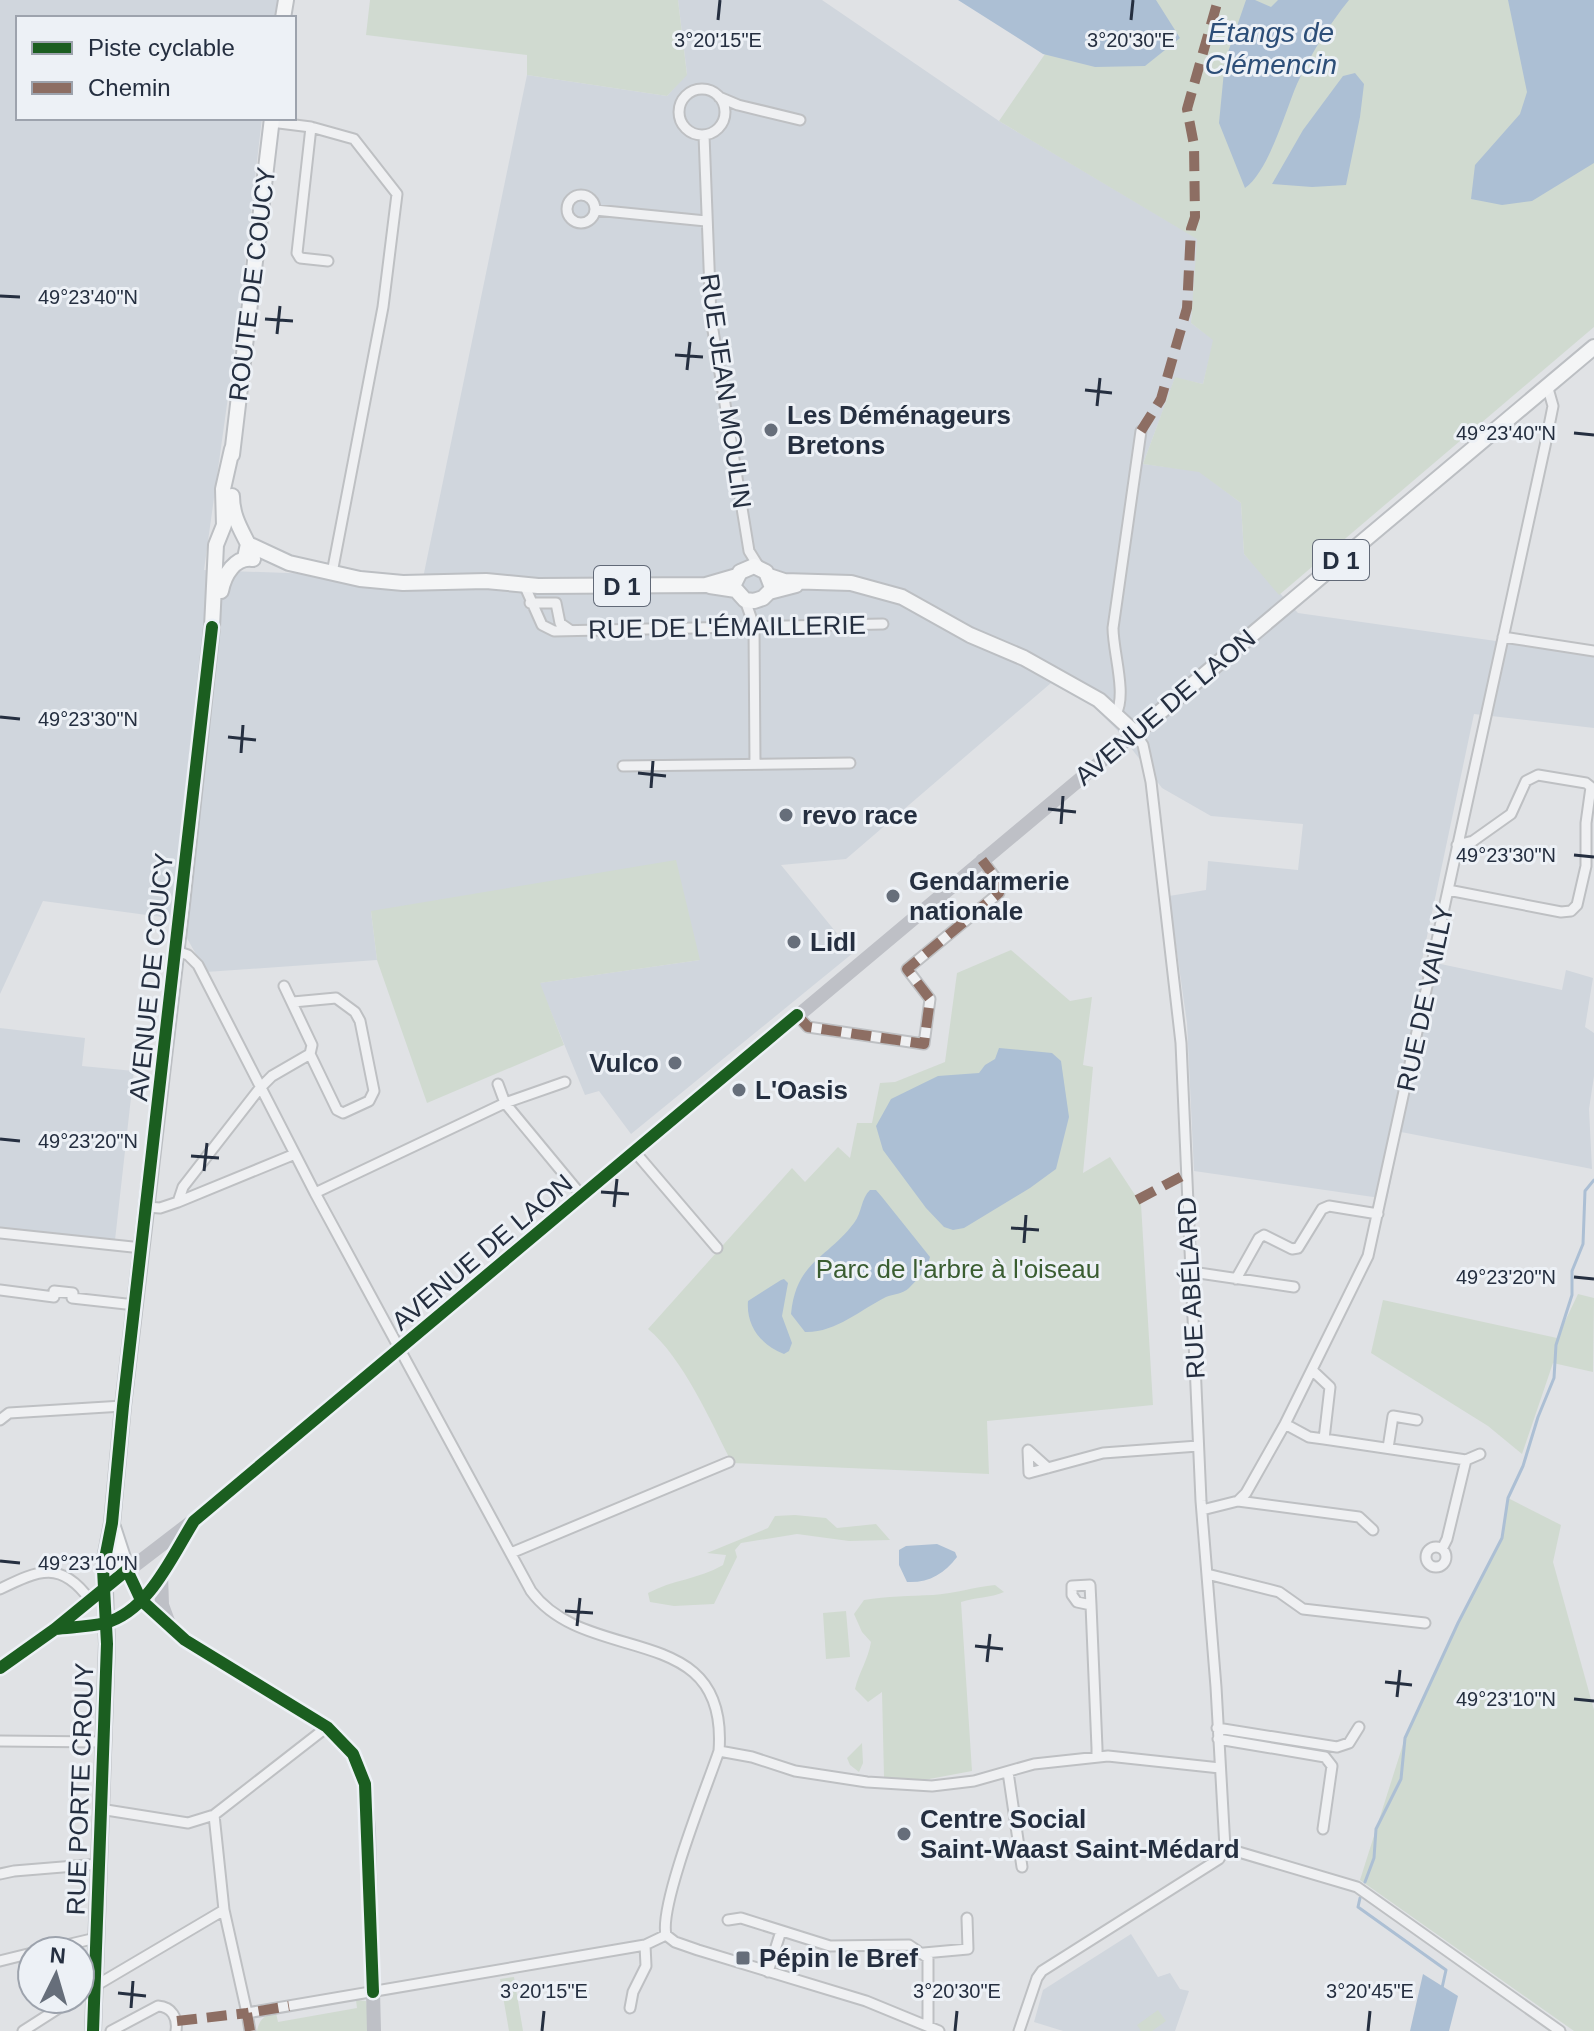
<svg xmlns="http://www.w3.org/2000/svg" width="1594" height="2031" font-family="Arial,sans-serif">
<rect width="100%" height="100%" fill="#e0e2e5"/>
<!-- built -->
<path fill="#d0d6dd" d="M0,0H279L276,18H18V118H262L238,325L204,570L423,578L527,75L667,96L687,74L678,0H822L999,121L1198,239L1191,323L1214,340L1203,384L1175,378L1143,464L1199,471L1241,503L1244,554L1298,613L1594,655V728L1474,714L1422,960L1562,990L1566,970L1593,978L1585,1027L1594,1033V1076L1589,1109L1592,1169L1401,1132L1387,1199L1194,1171L1187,1023L1169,896L1206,890L1208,861L1298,870L1303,824L1211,816L1162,788L1117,730L1093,706L1051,683L846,859L781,865L853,953L631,1134L599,1091L585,1095L539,983L700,960L371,911L377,960L206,972L184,933L169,918L43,901L0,994Z
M0,1028L85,1038L82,1066L134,1071L115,1240L0,1232Z
M1131,1934L1158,1977L1170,1973L1180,1989L1189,1991L1175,2031H1063L1034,2022L1043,1990Z"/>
<!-- green -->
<path fill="#d0dad0" d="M370,0H678L687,75L667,96L527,75V55L366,35Z
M1082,0H1594V327L1279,595L1244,554L1241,503L1199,472L1143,464L1175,377L1203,384L1213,340L1191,323L1197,239L999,121Z
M676,860L700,960L540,983L564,1045L427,1103L377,960L371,911Z
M1011,950L1070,1001L1092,997L1083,1065L1093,1067L1083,1173L1110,1157L1141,1204L1153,1405L987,1421L989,1474L732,1463C711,1422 683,1358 648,1329L792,1168L805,1182L838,1147L850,1158L857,1123H872L880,1083L895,1082L945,1062L957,973Z
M1578,1294L1594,1298L1593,1372L1553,1363L1522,1454L1488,1426L1371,1353L1383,1300L1557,1338Z
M1508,1498L1561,1525L1553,1562L1594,1710V2031H1574L1360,1880L1405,1738L1458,1623L1502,1538Z
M795,1515L826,1518L837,1528L876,1524L890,1540L849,1541L797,1534L741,1543L735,1550L737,1557L714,1604L674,1606L650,1602L648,1593C672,1580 699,1579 723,1565L726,1555L707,1553L768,1528L775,1516Z
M995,1585L1004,1592C990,1598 976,1597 961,1602L972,1771L924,1780L884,1777L882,1692L868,1702L855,1689C859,1672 868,1660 871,1642L862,1632L854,1614L864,1600C887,1596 910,1596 933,1595C952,1594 974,1587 995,1585Z
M846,1611L850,1657L826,1659L823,1613Z
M862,1743L863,1763L859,1772L850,1765L847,1758Z
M514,1977L523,2031H509L500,1979Z
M356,2000L366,2001L371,2031H257C260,2018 264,2016 276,2013L278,2022L357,2008Z
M1158,2010L1166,2021L1152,2031H1141L1137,2025Z"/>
<!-- water -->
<path fill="#acbfd4" d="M958,0H1156L1180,38L1145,66L1095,67L1043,54Z
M1246,0H1255L1271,7L1278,0H1349C1328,26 1311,54 1297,84C1285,112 1269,171 1245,188L1219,123L1225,61Z
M1508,0H1594V163L1532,201L1502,205L1471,199L1475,165L1520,114L1527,92Z
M1355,73L1364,84L1360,117L1346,185L1312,187L1272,184L1303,130L1343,76Z
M999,1048L1052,1053L1061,1061L1069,1117L1056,1169L1030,1188L964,1228L953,1230L944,1227L926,1208L883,1150L876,1126L891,1099L938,1076L979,1073L985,1065L995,1059Z
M870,1190H876L882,1197L930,1257C928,1268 917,1280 909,1288C903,1294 893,1294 886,1297C860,1310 835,1333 805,1332L791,1314C796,1261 827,1259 854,1223C862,1213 861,1198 870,1190Z
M781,1280L784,1279L788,1283L782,1316L792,1343L789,1351L784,1354C761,1345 746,1326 748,1301Z
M937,1544L955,1552L957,1557C944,1574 929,1583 907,1582L899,1565V1550L906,1546Z
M1423,1974L1458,1996L1449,2031H1410Z"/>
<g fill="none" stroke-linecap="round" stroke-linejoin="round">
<!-- stream -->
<path stroke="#acbfd4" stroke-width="3" d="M1365,1882L1374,1858L1376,1829L1401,1779L1405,1738L1458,1623L1502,1538L1508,1498L1523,1466L1538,1417L1554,1378L1556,1345L1572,1295V1271L1583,1244L1585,1191L1594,1180
M1360,1898L1358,1907L1446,1970L1442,1988"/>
<!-- street casing -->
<g stroke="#bec0c3" stroke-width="13">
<path id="street" d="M679 112a23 23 0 1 1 46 0a23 23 0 1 1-46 0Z
M719,97L738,105L800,120
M271,122L311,127L354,139L397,194L383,307L332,573
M311,127L297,253L300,258L328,261
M704,135L711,318L749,551L759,567
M567 209a14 14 0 1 1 28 0a14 14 0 1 1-28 0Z
M595,210L706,221
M526,589L542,625L554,631L883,624
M745,600L754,626L755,764
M530,603H556L560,623L570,630
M1503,637L1594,651
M1116,714C1127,694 1113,652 1113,628L1141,431
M1135,733L1143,745L1151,782L1181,1043L1201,1501L1216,1687L1225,1848
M623,766L850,763
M1448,890L1561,912L1571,911L1577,905L1586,866V823L1591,787L1586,783L1538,775L1526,781L1511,814L1473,841L1457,845
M176,951L188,955L198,965L315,1193L531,1591C588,1668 729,1618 719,1751C707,1786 659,1905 666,1935
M284,986L312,1045L310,1054L337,1110L343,1113L369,1101L374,1091L360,1021L355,1012L336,998L293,1002
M797,1015L808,1027L924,1044L930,999L907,969L999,893L1000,884L982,860
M498,1084L505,1103L565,1082
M635,1152L717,1248
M315,1193L505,1103L582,1196
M178,1202L295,1154
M147,1207L160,1208L178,1202L183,1187L260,1088L272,1076L310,1054
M0,1233L142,1248
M1192,1272L1294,1287
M1236,1279L1259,1238L1264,1235L1292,1249L1298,1248L1322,1209L1329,1206L1378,1214
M0,1290L54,1297V1291L73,1293L72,1298L135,1305
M0,1420L9,1413L123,1406
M1285,1424L1309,1437L1324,1439L1330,1387L1312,1370
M1324,1439L1466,1460L1447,1539L1442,1549
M1388,1448L1393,1416L1417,1420
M1466,1460L1480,1454
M1048,1468L1028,1450L1029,1473L1103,1453L1198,1446
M1238,1501L1359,1517L1373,1530
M1202,1510L1238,1501L1246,1493L1285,1424L1368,1256L1545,446L1553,406L1547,385
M1426 1557a10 10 0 1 1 20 0a10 10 0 1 1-20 0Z
M511,1553L729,1462
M1207,1574L1279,1592L1303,1609L1425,1623
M0,1589C39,1570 61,1560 90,1600
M1091,1605L1077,1602L1072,1595V1586L1090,1585L1091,1605L1097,1748V1757
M1217,1728L1337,1747L1349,1743L1359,1727
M1218,1739L1325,1757L1332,1766L1323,1829
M0,1741L103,1742
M719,1751L752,1757L795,1771L867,1782L932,1786L974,1781L1034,1764L1108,1756L1220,1768
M1008,1772L1022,1867
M100,1809L188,1823L214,1815L327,1727
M214,1815L224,1910L247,2013
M1225,1848L1357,1887L1560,2031
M0,1874L14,1871L99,1864
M728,1920L741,1918L830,1946L909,1945L928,1958V2026
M666,1935L675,1942L698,1950L866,2001L939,2031
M41,1951L96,1938
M924,1953L968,1949L967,1918
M0,1961L32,1953
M768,1972L781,1931
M80,1995L224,1910
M630,2008L633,1992L646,1966L645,1945
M23,2031L73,1999
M111,2031L158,2006C172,2007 178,2018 176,2031
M250,2031L247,2013L645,1945L666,1935
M1019,2031L1037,1978L1042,1971L1219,1859L1225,1848"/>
</g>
<!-- primary casing -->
<g stroke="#bcbfc3" stroke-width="18">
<path id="primary" d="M283,18L286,0
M232,455L272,118
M232,496C232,515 240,528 248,544L245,558
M248,544L289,563L360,579L403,583L486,581L538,586L706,585L737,576
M769,576L784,581L851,583L902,597L970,635L1024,658L1099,700L1135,733L1594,347
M735,582L740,572L754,566L766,572L771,585
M710,586L736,590L745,600L754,601L763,598L769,592L796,585
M221,591C224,575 235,556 253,559
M113,1527L127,1570
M93,2031L107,1644L104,1564L112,1523L123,1406L182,904L212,627L216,545L224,525L223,489L232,449"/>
</g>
<!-- street -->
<use href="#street" stroke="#eff0f2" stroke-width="9"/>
<!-- secondary -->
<path stroke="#bec0c6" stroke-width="14" d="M127,1570L141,1600L185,1640L327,1727L353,1754L365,1784L369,1831L374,2031
M161,1574L162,1605L169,1624
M57,1629C73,1626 92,1627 107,1622C149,1608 168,1562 190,1528
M0,1668L55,1629L104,1589L224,1497L1135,733"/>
<!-- primary -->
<use href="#primary" stroke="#f4f5f6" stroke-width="14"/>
<!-- quiet -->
<path stroke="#8d6e63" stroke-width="10" stroke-dasharray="20 10" stroke-linecap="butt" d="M1141,431L1161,399L1187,308L1191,229L1195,217L1194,145L1187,109L1218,0
M797,1015L808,1027L924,1044L930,999L907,969L999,893L1000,884L982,860
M1137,1200L1186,1174
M177,2021L247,2013
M250,2031L247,2013L289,2006"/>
<!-- cycleway casing -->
<g stroke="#edf1f6" stroke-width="17">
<path id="cycleway" d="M55,1629C71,1627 89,1627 105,1623C149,1611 172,1556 194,1521L797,1015
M0,1668L55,1629L127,1570L141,1600L185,1640L327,1727L353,1754L365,1784L373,1992
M93,2031L107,1644L103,1569L112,1523L123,1406L212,627"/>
</g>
<!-- cycleway -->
<use href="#cycleway" stroke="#1b5e20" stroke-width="12"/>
</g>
<!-- ticks -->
<path fill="none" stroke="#252f40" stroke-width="3" d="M718,20L720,0M1131,20L1133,0M0,296L20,297M265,319L293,321M277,334L280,306M675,355L703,357M687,370L690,342M1085,390L1112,393M1097,406L1100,378M1574,433L1594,435M0,717L20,719M228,737L256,740M241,753L243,725M638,773L666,776M651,788L653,761M1048,809L1076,812M1061,824L1063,796M1574,855L1594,857M0,1139L20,1141M191,1156L219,1158M204,1171L207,1143M601,1192L629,1194M614,1207L617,1179M1011,1228L1039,1230M1024,1243L1026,1215M1574,1277L1594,1279M0,1561L20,1563M565,1611L593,1613M577,1626L580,1598M975,1646L1003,1649M987,1662L990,1634M1385,1682L1412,1685M1397,1697L1400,1670M1574,1699L1594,1701M118,1993L146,1996M131,2008L133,1981M542,2031L544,2011M955,2031L957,2011M1368,2031L1370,2011"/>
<!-- markers -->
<g fill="#666e7a" stroke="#edf1f6" stroke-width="3">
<circle cx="771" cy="430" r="8"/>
<circle cx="786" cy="815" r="8"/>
<circle cx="893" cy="896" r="8"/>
<circle cx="794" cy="942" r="8"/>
<circle cx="675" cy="1063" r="8"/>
<circle cx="739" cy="1090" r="8"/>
<circle cx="904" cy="1834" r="8"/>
<rect x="735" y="1950" width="16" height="16" rx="4"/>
</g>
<g text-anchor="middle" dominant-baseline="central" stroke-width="6" stroke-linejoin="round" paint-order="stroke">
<!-- shield labels -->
<g fill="#edf1f6" stroke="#616977" stroke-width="2">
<rect x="1313" y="540" width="56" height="40" rx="6"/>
<rect x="594" y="566" width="56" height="40" rx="6"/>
</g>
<g font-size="24" font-weight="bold" fill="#252f40">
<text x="1341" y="560">D 1</text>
<text x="622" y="586">D 1</text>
</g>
<!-- street labels -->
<g font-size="26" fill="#252f40" stroke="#edf1f6">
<text transform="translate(252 284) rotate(-83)">ROUTE DE COUCY</text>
<text transform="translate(726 391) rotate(82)">RUE JEAN MOULIN</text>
<text transform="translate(727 627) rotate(-1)">RUE DE L'ÉMAILLERIE</text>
<text transform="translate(1165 707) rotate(-40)">AVENUE DE LAON</text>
<text transform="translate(151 977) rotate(-84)">AVENUE DE COUCY</text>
<text transform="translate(1425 998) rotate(-78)">RUE DE VAILLY</text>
<text transform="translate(482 1252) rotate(-40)">AVENUE DE LAON</text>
<text transform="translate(1191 1288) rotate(-93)">RUE ABÉLARD</text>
<text transform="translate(80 1789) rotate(-88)">RUE PORTE CROUY</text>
</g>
<!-- poi labels -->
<g font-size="26" font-weight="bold" fill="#252f40" stroke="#edf1f6" text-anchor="start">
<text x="787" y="415">Les Déménageurs<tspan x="787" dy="30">Bretons</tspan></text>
<text x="802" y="815">revo race</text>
<text x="909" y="881">Gendarmerie<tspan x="909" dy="30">nationale</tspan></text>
<text x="810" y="942">Lidl</text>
<text x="659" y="1063" text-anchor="end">Vulco</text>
<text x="755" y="1090">L'Oasis</text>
<text x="920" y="1819">Centre Social<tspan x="920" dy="30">Saint-Waast Saint-Médard</tspan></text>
<text x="759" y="1958">Pépin le Bref</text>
</g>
<!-- park labels -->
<g font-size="26" fill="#3a5d31" stroke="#edf1f6">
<text x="958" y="1269">Parc de l'arbre à l'oiseau</text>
</g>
<!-- water labels -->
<g font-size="28" font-style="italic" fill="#2c4e78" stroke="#edf1f6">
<text x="1271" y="32">Étangs de<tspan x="1271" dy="32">Clémencin</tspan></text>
</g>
</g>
<g font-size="20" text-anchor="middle" fill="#252f40" stroke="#edf1f6" stroke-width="6" stroke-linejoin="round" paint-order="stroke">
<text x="718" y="47">3°20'15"E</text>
<text x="1131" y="47">3°20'30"E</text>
<text x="88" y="304">49°23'40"N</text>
<text x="1506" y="440">49°23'40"N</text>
<text x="88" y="726">49°23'30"N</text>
<text x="1506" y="862">49°23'30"N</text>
<text x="88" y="1148">49°23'20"N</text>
<text x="1506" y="1284">49°23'20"N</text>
<text x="88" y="1570">49°23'10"N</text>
<text x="1506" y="1706">49°23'10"N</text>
<text x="544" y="1998">3°20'15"E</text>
<text x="957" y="1998">3°20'30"E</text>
<text x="1370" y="1998">3°20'45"E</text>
</g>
<!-- legend -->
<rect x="16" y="16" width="280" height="104" fill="#edf1f6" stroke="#9da3ad" stroke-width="2"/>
<rect x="32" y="42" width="40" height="12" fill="#1b5e20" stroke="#9da3ad" stroke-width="2"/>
<text x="88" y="56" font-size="24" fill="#252f40">Piste cyclable</text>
<rect x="32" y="82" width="40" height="12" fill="#8d6e63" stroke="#9da3ad" stroke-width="2"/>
<text x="88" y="96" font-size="24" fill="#252f40">Chemin</text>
<!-- north arrow -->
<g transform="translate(56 1975) rotate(5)"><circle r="38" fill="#edf1f6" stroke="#9da3ad" stroke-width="2"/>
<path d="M0-6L14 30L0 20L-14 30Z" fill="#666e7a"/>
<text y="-12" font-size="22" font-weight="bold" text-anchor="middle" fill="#252f40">N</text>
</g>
</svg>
